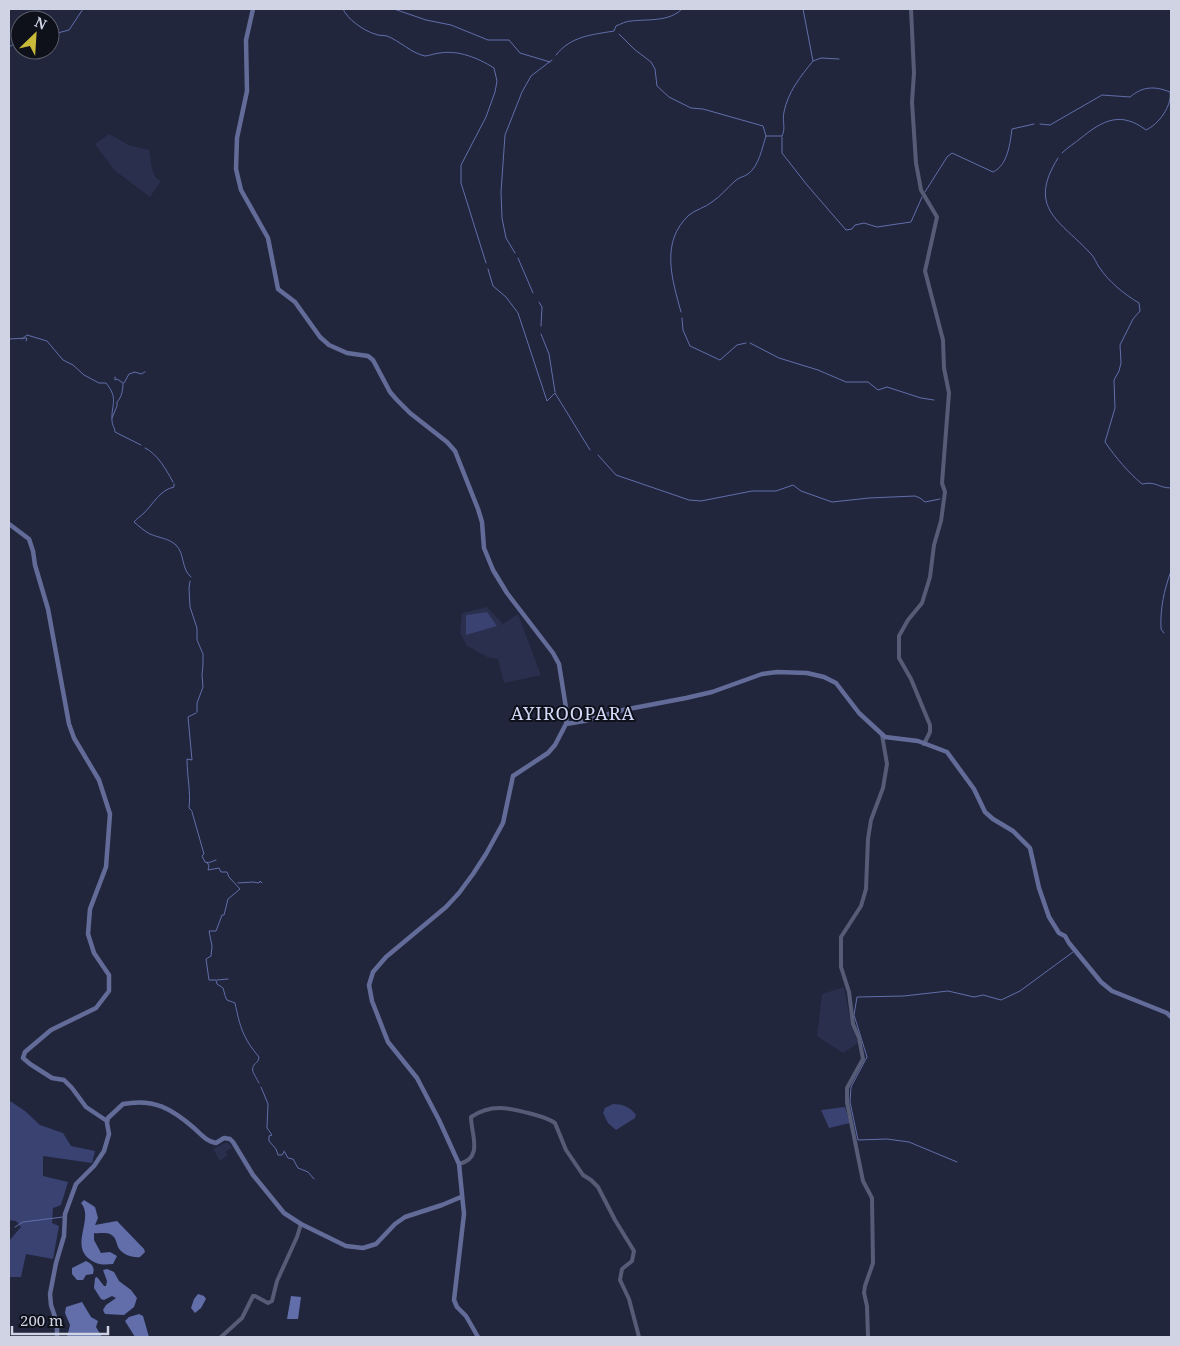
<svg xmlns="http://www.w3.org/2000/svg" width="1180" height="1346" font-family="'Noto Serif',serif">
<rect width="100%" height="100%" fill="#21263d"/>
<!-- built -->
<path fill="#292f4c" d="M109,134L129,145L149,150L152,169L156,178L161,181L150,197L114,170L95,144Z
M487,607L503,624L518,614L541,675L504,683L498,659L489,658L467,646L460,633L462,613Z
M844,987L851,1024L858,1043L843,1053L817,1036L822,994Z
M227,1142L232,1148L225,1152L228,1155L220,1161L213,1149Z"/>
<!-- green -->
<path fill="#394271" d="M487,612L497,626L466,635V615Z
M9,1098L10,1101L25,1111L40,1125L63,1133L71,1146L95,1151L92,1163L43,1156V1176L68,1182L61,1205L53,1208L52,1223L59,1226L53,1259L26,1254L21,1277H9V1241L21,1227L16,1221L9,1220Z
M613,1104C622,1104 631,1107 636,1115L635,1118L616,1130L608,1123L603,1113L605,1108Z
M845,1107L850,1123L829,1128L821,1110Z"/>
<!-- water -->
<path fill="#616eaa" d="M84,1200L95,1207L98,1218L95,1225L117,1221L144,1249L145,1252L140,1257C133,1258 122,1255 118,1247C116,1242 116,1237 110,1234C105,1232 98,1234 94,1233V1240L101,1253L110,1252L117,1256L113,1264C102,1265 97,1265 88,1258C71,1243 94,1218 81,1203Z
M86,1261C92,1264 95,1267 93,1274L86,1275L83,1280H77L72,1274V1268Z
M107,1269L114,1272L119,1281L131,1290L137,1298L134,1307L124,1315L105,1314L103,1310L106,1305L116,1298L112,1296L104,1300L101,1299L94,1288L95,1278L97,1277L104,1286H106L107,1281L103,1270Z
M198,1294L204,1296L206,1299L201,1308L195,1313L191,1308L194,1299Z
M291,1296L301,1297L298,1319H287Z
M82,1302L91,1317L98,1321L96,1327L102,1337H67L70,1325L65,1313L66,1307Z
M139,1314L143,1316L149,1337H135L125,1321L129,1317Z"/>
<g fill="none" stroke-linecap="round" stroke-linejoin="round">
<!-- stream -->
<path stroke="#616eaa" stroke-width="1" d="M343,9C347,19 364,31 375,34C379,36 383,35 387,36C400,41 411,53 425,56C429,56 435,53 440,53C459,50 478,58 494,68L497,81L495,92L486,117L461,165V183L486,263
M394,9L426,20L451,25L488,40H509L520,53L550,62
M803,9L813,61L821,58L839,59
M619,34L634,49L651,62L655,69L657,86L669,97L691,108L703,109L763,126L766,136
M50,35L69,30L83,9
M9,47L20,40
M556,55C571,36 591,35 614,31L616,26C621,24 626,21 631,21C649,19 669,22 682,9
M1040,124L1050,125L1102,95L1130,97C1143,86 1155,86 1170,92C1172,106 1159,124 1146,130C1121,111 1103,120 1081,138C1075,143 1068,147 1062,153
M782,137V153L807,185L846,230L852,229L855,225L864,223L877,227L911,222L922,197
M1058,158C1026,209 1061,221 1091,254C1095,258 1096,263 1099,267C1109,282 1124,294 1139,303L1140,311L1133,319L1120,345L1121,363L1119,371L1114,380L1115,408L1105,442C1116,458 1128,472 1142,484C1157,481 1158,488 1171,488
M925,192L947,157L952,153L993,172C1008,165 1010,143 1012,129L1034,124
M515,253L506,238L502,218L501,192L505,135L522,92L531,76L552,60
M518,258L533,293
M488,269L493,286L506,297L518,313L547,401L555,393L590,450
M539,302L542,307L541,326
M681,312C672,279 660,242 689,215C695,210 706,207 712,202C721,196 727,188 735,181C739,177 744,177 748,174C759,166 762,148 766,136H782C786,128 782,121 784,112C788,92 800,77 813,61
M682,318L683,330L690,346L720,360L737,345L746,343
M541,334L549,354L555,392
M9,339L27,338L26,341
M22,339L27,335L47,341L63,360L73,365L84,375L99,383H106C119,399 111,404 112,421C112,425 115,428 115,432L141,445
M750,343L779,358L818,370L846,382H868L878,390L887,387L921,398L934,400
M124,383L129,374L135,372L141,374L145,372
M112,418L117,406V402C122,397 123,389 123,383L117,379L115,380V377
M145,448C157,453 167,471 173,482
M598,455L616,475L689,500L701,501L752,491H776L793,485L801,491L832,502L869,498L915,496L920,498L925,502L940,499
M174,484V487C160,490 154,503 144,513C140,517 137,518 134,522C139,526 144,531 150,534C159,538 168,538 176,545C185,554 181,569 191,577
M190,581L189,588L190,607L197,628V640L203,654V664L202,675L203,687L197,703V712
M1164,633L1161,629C1160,609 1164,590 1171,571
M192,811L189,808C191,793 187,776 187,759L192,760L188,717L196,713
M192,812L204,854L202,856L205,862L208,863L216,860
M207,862L209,866L208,870L219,868L221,872H227L229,877L240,889L228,899L224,915H222L216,931H209L212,946L211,956L206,959L209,980H216L217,984L223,988L225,995
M238,883L253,882L259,883L260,881L262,883
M217,980L228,979
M225,996L227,1000L235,1003C240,1027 243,1038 259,1057L258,1061C248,1069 254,1073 259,1083
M261,1087L268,1104L267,1128L272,1135L269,1136V1141L276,1149L278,1155H282L284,1152
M284,1151L288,1158L293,1159L298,1168L308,1172L314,1179
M957,1162L909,1142L887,1139L858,1140L850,1102L851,1087L867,1057L854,1015L857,997L904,996L948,991L974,997L983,995L1001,1000L1020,991L1073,952
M15,1227L23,1222L63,1217"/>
<!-- tertiary -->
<path stroke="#565c76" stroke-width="4" d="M911,9L914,73L912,102L916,163L921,190L937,217L925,271L943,340L944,368L949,393L942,483L945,492L941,521L934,545L930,577L922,603L908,620L899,636V658L911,679L930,725V732L924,744
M459,1164C484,1158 471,1134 471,1117C492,1103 509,1108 532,1114C540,1116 548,1118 555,1123L566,1150L583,1175L591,1180L598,1187L615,1220L634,1251L632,1261L622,1269L620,1280L629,1299L639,1337
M221,1337L242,1318L253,1296H255L268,1303L272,1301L277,1281L297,1237L301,1224
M868,1337L867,1306L864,1293L865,1286L873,1263L872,1198L863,1181L847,1102V1088L863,1059L859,1038L853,1024L849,992L841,967V937L861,906L866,889L868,839L871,820L883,788L887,764L882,735"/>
<!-- secondary -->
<path stroke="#636c98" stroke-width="4.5" d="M253,9L246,40L247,91L237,138L236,169L241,190L268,238L278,289L295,302L320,337L329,345L347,353L368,356L373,360L390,392L397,400L410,413L447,442L455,451L478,509L482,522L484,548L493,570L507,593L553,653L559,664L567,714L566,724L555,745L548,753L513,776L503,823L486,854L473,874L459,893L446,907L386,957L373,972L369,985L372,1001L388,1042L417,1078L439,1120L459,1164L464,1214L454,1300L457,1307L466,1316L478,1337
M9,524L29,539L33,551L35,565L48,609L69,724L74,738L99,780L110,814L106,867L90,909L88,934L94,953L109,975V991L96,1008L51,1030L25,1052L23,1058L30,1064L52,1078L64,1080L72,1088L86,1107L107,1121
M566,724L584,721L623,710L686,698L712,692L762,674L777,672L807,673L824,677L836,683L859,713L885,737L918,741L947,752L974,789L985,812L993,819L1013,831L1030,848L1039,888L1049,917L1059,933L1065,936L1069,943L1101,982L1112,991L1167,1013L1171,1017
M57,1337V1323L51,1305L50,1294L56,1263L64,1236L65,1214L76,1184L94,1166L104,1151L109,1134L107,1123L108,1118L123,1104C154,1098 172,1109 194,1128C202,1135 206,1141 216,1143L224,1138L230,1139L233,1142L253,1175L284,1213L301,1224L346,1246L363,1248L376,1244L395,1224L405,1217L442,1205L461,1197"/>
</g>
<g text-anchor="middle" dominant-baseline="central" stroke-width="4" stroke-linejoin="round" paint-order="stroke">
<!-- quarter labels -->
<g font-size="18" letter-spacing="1" fill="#d2daf8" stroke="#0e101a">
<text x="573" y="713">AYIROOPARA</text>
</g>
</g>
<!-- border -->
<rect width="1180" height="1346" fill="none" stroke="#cfd3e3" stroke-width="20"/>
<!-- north arrow -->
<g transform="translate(35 35) rotate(25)"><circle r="24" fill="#0e101a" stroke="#5b5e6a"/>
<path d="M0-4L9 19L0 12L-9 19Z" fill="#caba3a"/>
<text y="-8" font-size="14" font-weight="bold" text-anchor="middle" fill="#cfd3e3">N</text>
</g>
<!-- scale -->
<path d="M12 1326v8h96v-8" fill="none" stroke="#cfd3e3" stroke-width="2.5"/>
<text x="20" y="1326" font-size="15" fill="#cfd3e3" stroke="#0e101a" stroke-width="4" paint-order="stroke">200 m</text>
</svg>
